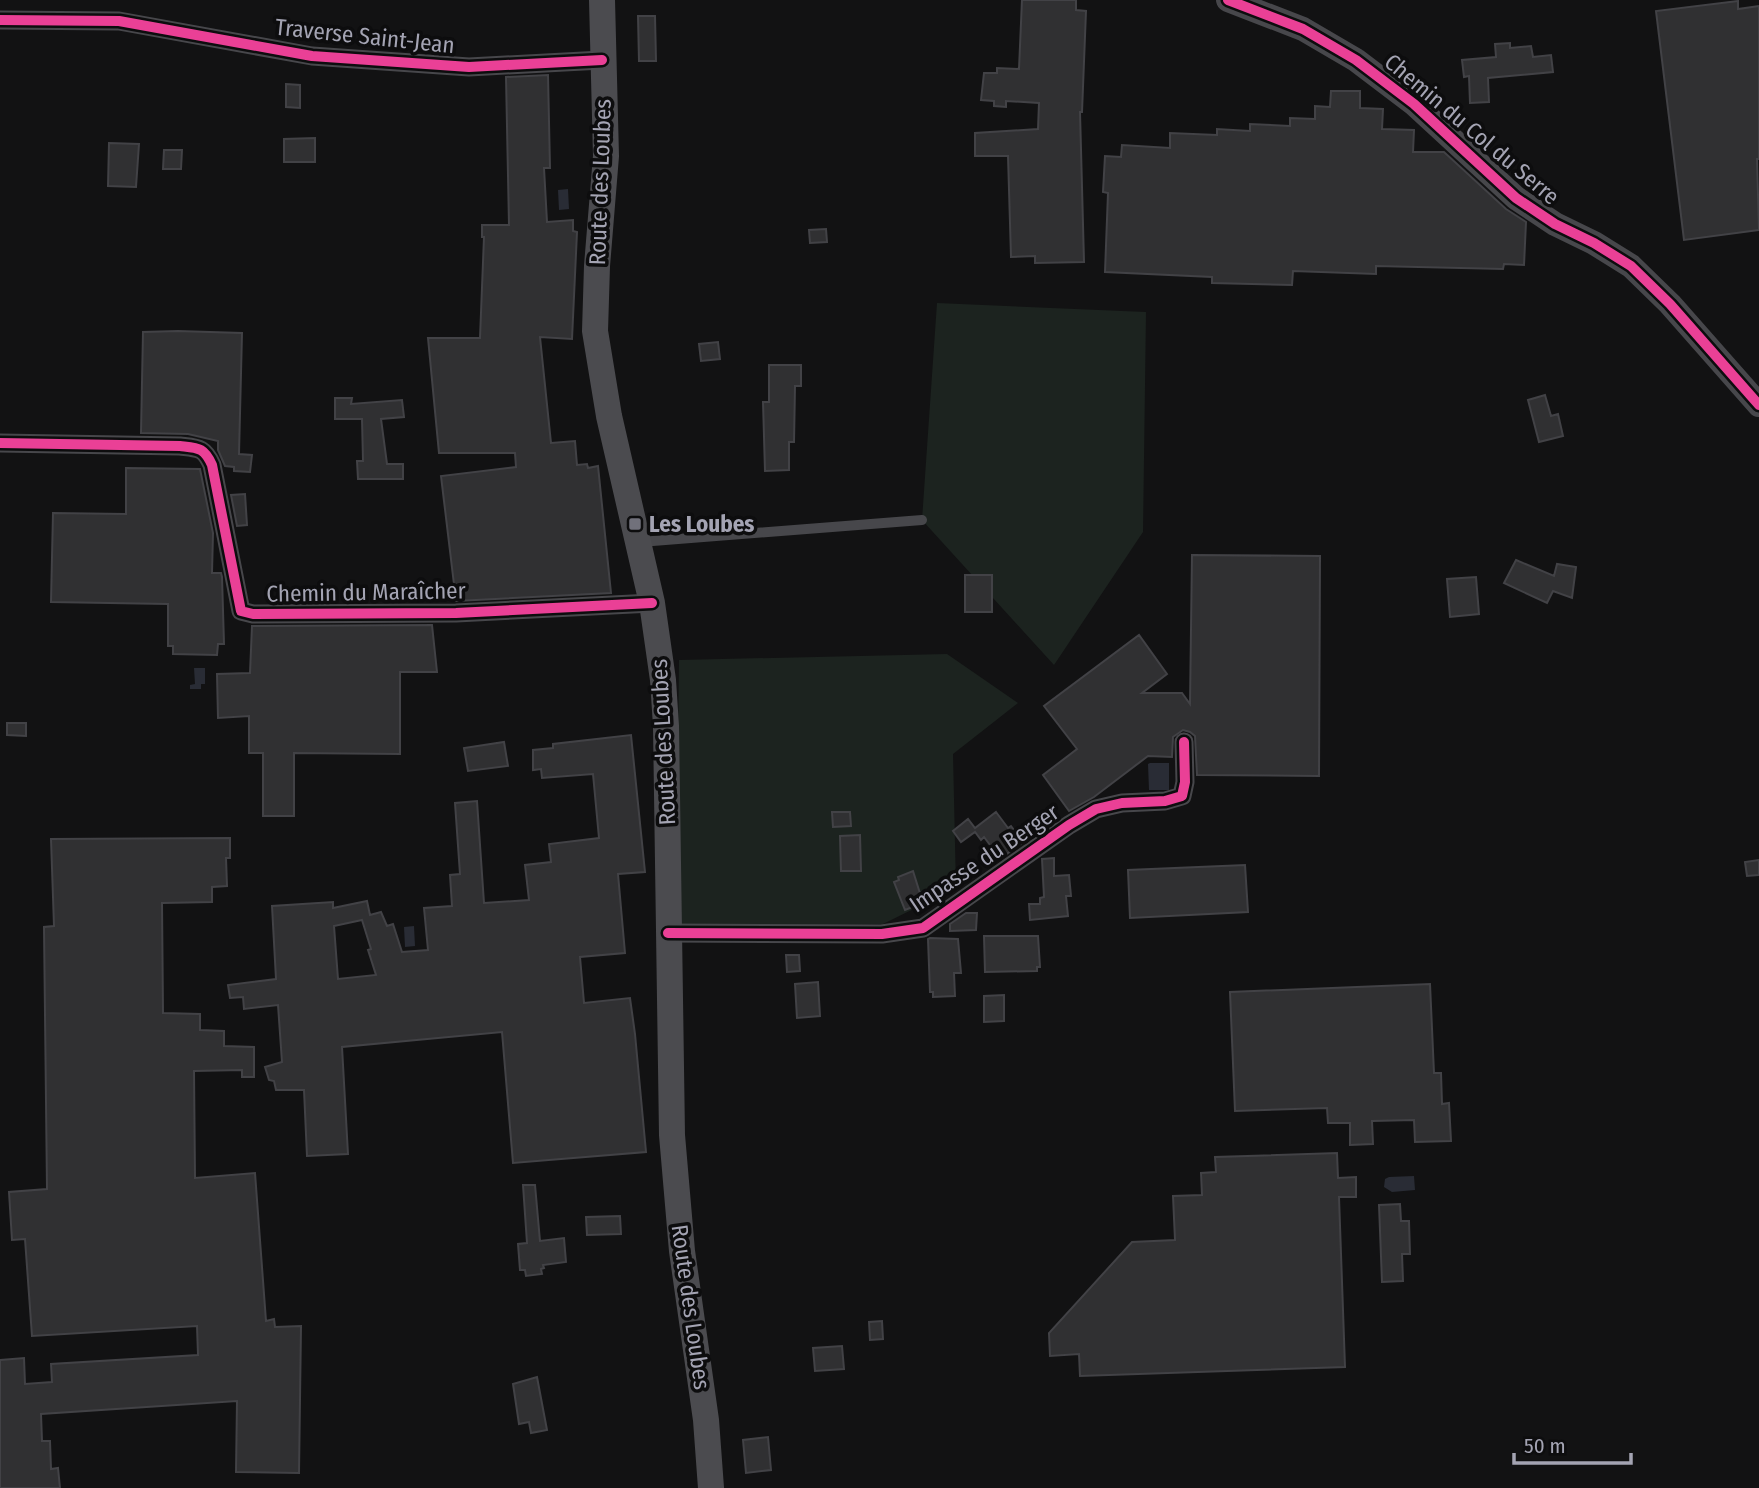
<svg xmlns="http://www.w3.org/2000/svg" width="1759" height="1488" font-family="'Fira Sans Condensed',sans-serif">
<rect width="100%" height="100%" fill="#121213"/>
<!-- green -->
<path fill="#1c231f" d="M937,303L1146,312L1143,532L1054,665L922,520Z
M947,654L1018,703L953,754L956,888L883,924L676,927L679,660Z"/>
<!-- water -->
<path fill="#292c35" d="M568,189L569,209L559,210L558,190Z
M194,668H205V684H201V689H190V685L195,684Z
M1150,763H1169V790H1149L1148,764Z
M414,926L415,946L405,947L404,927Z
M1414,1176L1415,1190L1392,1192L1384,1187L1385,1179L1389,1177Z"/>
<!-- building -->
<path fill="#303032" stroke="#424246" stroke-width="2" fill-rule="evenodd" d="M1022,0H1076V10L1086,11L1082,112H1080L1084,262L1035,263V256L1011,257L1008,156H975V133L1038,129L1039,103L1006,101V107L994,106V101L981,100L984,73H997V68L1019,69Z
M1738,1V9L1759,6V159H1757L1759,230L1684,240L1656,11Z
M638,16H655L656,61H639Z
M1510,43V48L1531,46L1533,57L1551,55L1553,72L1488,78L1489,102L1470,103L1469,76L1464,77L1462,60L1496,57L1495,44Z
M548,75L550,168H544L547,222L573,220V231L577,232L572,339L540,337L551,443L575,441L577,465L587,464L588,468L598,466L611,593L456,601L441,476L516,467L515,453H439L428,338H480L484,237H482V225H509L506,77Z
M286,84L300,85V108L286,107Z
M1331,91H1360V108L1383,109L1382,129L1414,130L1413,152H1444L1506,209L1526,222L1524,265L1504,264L1503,269L1376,266V274L1293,271L1292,285L1212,283V277L1105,272L1108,193L1103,192L1105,156L1121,157L1122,145L1170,148V133L1217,135V129L1250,131V124L1290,126V118L1315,119V106L1330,107Z
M315,138V162H284V139Z
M109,143L139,144L136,187L108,186Z
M164,150H182L181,169H163Z
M826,229L827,242L810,243L809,230Z
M178,331L242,333L239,454L252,455L250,472L234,471V467L225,466L218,450V441L188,434L141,433L143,332Z
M718,342L720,359L701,361L699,344Z
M769,365H801V386H795L794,442H789V470L765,471L763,402H769Z
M1545,395L1551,416L1558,414L1563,436L1539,442L1528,400Z
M335,398H352L351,404L402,400L404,417L381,419L387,464H403V479H358L357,461H363L362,419H335Z
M126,468L200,469L213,533L212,573H221L222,577L224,644H218L217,655L173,654V646H168V604L51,602L53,513L126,514Z
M245,494L247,525L237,526L231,495Z
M1192,555L1320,556L1319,776L1197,775L1195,736L1190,732L1183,730L1173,737L1172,757L1148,756L1094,797L1069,811L1043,775L1077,749L1044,706L1139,635L1167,674L1142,693H1182L1190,704Z
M1516,560L1554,576L1557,564L1576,567L1572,598L1553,591L1547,603L1504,583Z
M965,575H992V612H965Z
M1476,577L1479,614L1450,617L1447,579Z
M432,625L437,672H400V754L294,753V816H263V753H249V716L218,718L217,674L250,673L252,626Z
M7,723H26V736L7,735Z
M631,735L645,872L618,874L625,953L580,957L584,1003L630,998L635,1034L646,1152L513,1163L502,1032L342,1047L348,1154L307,1156L304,1090H276L274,1081L269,1080L265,1067L282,1062L278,1005L244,1009L243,997L230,998L228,985L276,979L272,906L333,902V908L367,901L370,915L381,912L387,926L393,924L402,952L428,950L424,908L452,906L450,875L460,874L455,803L477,801L484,903L529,900L525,865L551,862L549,844L599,838L593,774L542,778L541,769L533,770V750L553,748V744ZM362,920L371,949L368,950L376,975L338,979L334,926Z
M504,742L508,766L468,771L464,748Z
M832,812H850L851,826L833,827Z
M996,812L1008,828L1011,826L1023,842L1004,856L999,850L996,853L984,837L981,840L975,832L961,842L953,831L968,819L975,828Z
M860,835L861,871H841L840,836Z
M230,838V858H226L227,886L212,887V902L162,903L163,1013L200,1014V1030L224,1031V1046L254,1047V1077H242V1070L194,1071L195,1178L255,1173L266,1321L274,1319L275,1327L301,1326L299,1473L236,1472L237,1401L41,1414L42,1441H50L51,1469L58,1468L60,1488H0V1360L24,1358L25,1384L52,1382L51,1364L198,1355L197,1326L32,1336L25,1239L12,1240L9,1192L47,1189L44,927L54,926L51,839Z
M1054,858V876L1069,875L1071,896H1066L1068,916L1030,920L1029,904H1040V898L1044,897L1042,859Z
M1759,860V875L1747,876L1745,862Z
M1245,865L1248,912L1130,918L1128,870Z
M913,871L923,903L905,910L894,882L899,880L898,877Z
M966,913H977L976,930L950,931V924Z
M984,936H1038L1040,967H1037V971L985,972Z
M930,938L958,939L961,973H954L955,996L933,997V992H930L928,939Z
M786,955H799L800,971L787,972Z
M818,982L820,1016L797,1018L795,984Z
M1430,984L1434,1073H1441L1442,1104L1449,1103L1451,1141L1415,1142L1414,1120L1372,1121L1373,1144L1350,1145V1123H1328L1327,1108L1235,1111L1230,992Z
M1004,995V1021L984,1022V996Z
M1337,1153L1338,1178L1356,1177V1197H1339L1345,1367L1080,1376L1079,1354L1050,1356L1049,1333L1132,1242L1175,1240L1173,1196L1202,1195L1201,1173L1216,1172L1215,1157Z
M523,1185H535L540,1241L564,1238L566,1262L543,1265L544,1268L541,1269L542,1274L526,1276L525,1270H520L518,1244L527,1243Z
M1400,1204L1401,1221H1409L1410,1254H1402L1403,1281L1382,1282L1379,1205Z
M620,1216L621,1234L587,1235L586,1217Z
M882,1321L883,1339L870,1340L869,1322Z
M842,1346L844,1369L815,1371L813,1348Z
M537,1377L547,1430L531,1433L529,1422L519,1424L513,1384Z
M768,1437L771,1470L746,1473L743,1440Z"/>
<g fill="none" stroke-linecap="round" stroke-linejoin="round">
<!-- service -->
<path stroke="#47474b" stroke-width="10" d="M640,542L922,520"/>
<!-- minor -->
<path stroke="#47474b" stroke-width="19" d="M0,20L119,21L312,56L469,67L602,60
M0,443L180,446C198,448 204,447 212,465L241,611L253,614L456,613L652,603
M668,933L882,934L923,928L1069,825L1096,809L1122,803L1165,801L1182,796L1185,782L1184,742"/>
<!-- tertiary -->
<path stroke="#47474b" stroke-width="24" d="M1228,0L1303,29L1356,60L1414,104L1516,198L1555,224L1594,243L1631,266L1670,304L1759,405"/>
<!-- secondary -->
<path stroke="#4b4b4f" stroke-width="26" d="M602,0L606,156L597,266L595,331L609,416L652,603L663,680L666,726L672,1135L682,1251L706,1420L711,1488"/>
<!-- cycleway casing -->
<g stroke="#0d0d0e" stroke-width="15">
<path id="cycleway" d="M1228,0L1303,29L1356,60L1414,104L1516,198L1555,224L1594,243L1631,266L1670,304L1759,405
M0,20L119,21L312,56L469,67L602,60
M0,443L180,446C198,448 204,447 212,465L241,611L253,614L456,613L652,603
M668,933L882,934L923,928L1069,825L1096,809L1122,803L1165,801L1182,796L1185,782L1184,742"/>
</g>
<!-- cycleway -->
<use href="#cycleway" stroke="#ea4096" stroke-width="10"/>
</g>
<!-- markers -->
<rect fill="#71717b" stroke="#0d0d0e" stroke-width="2.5" x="628" y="517" width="14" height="14" rx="3.5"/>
<g text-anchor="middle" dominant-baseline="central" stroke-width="7" stroke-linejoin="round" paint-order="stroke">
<!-- street labels -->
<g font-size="23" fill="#a4a4b3" stroke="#0d0d0e">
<text transform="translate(365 36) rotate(6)">Traverse Saint-Jean</text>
<text transform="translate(1472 129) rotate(40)">Chemin du Col du Serre</text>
<text transform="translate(600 182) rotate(-88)">Route des Loubes</text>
<text transform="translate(366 592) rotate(-1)">Chemin du Maraîcher</text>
<text transform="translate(663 742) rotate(-93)">Route des Loubes</text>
<text transform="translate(984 858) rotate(-34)">Impasse du Berger</text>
<text transform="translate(691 1307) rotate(82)">Route des Loubes</text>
</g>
<!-- poi labels -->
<g font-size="23" font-weight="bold" fill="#a4a4b3" stroke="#0d0d0e" text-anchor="start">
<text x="649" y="524">Les Loubes</text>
</g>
</g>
<!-- scale -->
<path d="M1514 1453v10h117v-10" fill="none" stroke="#a4a4b3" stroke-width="3.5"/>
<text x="1524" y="1453" font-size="21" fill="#a4a4b3" stroke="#0d0d0e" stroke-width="5" paint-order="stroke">50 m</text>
</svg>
